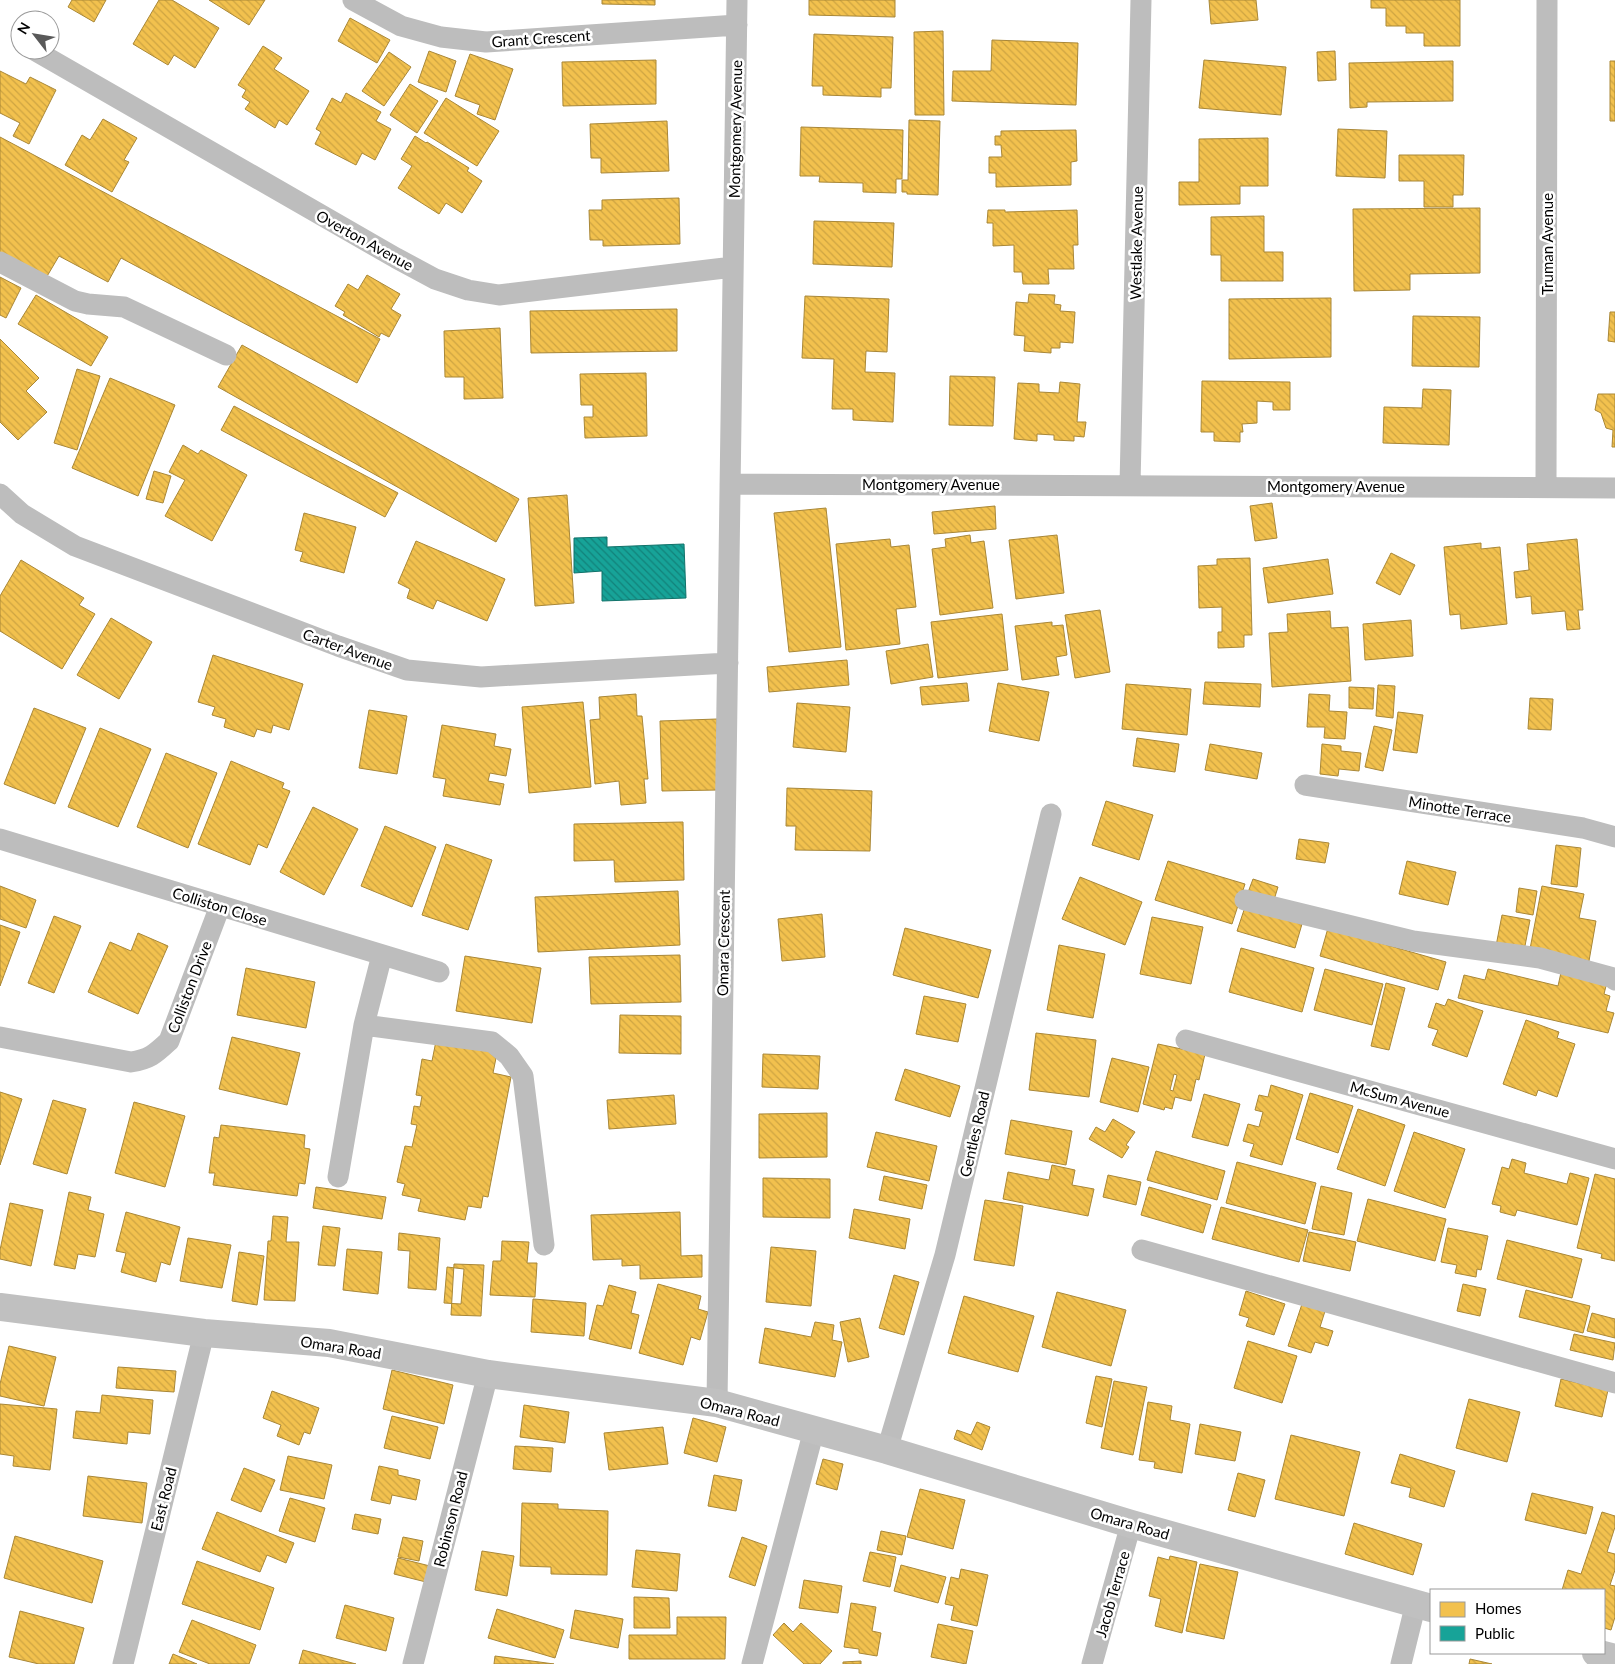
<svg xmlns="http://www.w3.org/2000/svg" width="1615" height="1664" font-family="Lato,sans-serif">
<defs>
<pattern id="homes-back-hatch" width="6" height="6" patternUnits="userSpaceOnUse" patternTransform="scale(1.25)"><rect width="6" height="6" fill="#f2c14e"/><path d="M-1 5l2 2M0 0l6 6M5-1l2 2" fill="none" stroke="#cea442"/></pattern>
<pattern id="public-back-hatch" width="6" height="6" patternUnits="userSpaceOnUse" patternTransform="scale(1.25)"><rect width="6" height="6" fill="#17a398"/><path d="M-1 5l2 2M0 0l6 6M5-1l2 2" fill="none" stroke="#12827a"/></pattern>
</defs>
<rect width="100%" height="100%" fill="#fff"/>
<!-- homes -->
<path fill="url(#homes-back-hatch)" stroke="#a98737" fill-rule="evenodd" d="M72,0H106L94,22L68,7Z
M159,0H172L219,28L195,68L174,55L168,65L133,44Z
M209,0H265L249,25Z
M602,0H655V5L602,4Z
M809,0H895V17L809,15Z
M1209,0H1256L1258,20L1211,24Z
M1371,0H1460V46H1424V33H1406V26H1386V8H1371Z
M350,18L390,40L377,63L338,41Z
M943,31L944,115H915L914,32Z
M814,34L893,37L891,88H881V97L823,95V86H812Z
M992,40L1078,43L1076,105L952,101L953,71H991Z
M263,46L282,58L274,69L309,91L287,125L279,120L275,128L245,109L250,102L242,97L246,90L238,85Z
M429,51L456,61L446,92L418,82Z
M1335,51L1336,80L1318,81L1317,52Z
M389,52L411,67L384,106L362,91Z
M470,54L513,69L495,120L477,114L480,105L455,96Z
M656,60V104L563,106L562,62Z
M1204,60L1286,67L1281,115L1199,108Z
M1453,61V101L1367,102V107L1350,108L1349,63Z
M1610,61H1615V121H1610Z
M0,71L26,84L30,77L56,90L29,144L13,136L20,123L0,113Z
M410,84L438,101L417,133L390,115Z
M346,93L381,112L376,121L391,129L375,160L362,153L356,165L315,144L321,132L316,129L332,98L341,103Z
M446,98L499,131L477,166L424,133Z
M103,119L137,138L124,160L129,162L112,192L65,165L82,135L90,140Z
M909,120L940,121L938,195L907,194V192H902V180H908Z
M667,121L669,171L601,173V158H591L590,124Z
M801,127L903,130L902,179H896V193L863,192V183L819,182L820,176H800Z
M1338,129L1387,131L1385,178L1336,176Z
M1076,130L1077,161L1071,162V185L996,187V173H989V157H1002L1001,145H995V136H1001V131Z
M415,136L426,143L427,142L469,168L467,171L482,181L462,213L446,203L439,214L398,188L412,166L401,159Z
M0,137L380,339L357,383L121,258L108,282L59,256L46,278L0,253Z
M1268,138V186H1240V204L1179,205V182H1199V139Z
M1399,155H1464L1463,195H1453V207H1424V181H1399Z
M679,198L680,244L603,246V240H590L589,210H602V200Z
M1480,208V273L1410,274V290L1354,291L1353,209Z
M988,210H1005V212L1077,210L1078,245H1073L1074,269H1048L1049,284H1023L1022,272H1014V245L993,246V223H987Z
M1264,216V252H1283V281H1221V255H1211V217Z
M814,221L894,223L892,267L813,264Z
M367,275L400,294L391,309L401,315L389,337L381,333L379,337L343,315L345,312L335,306L348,284L358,290Z
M0,277L21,288L6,318L0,315Z
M1029,294L1055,295L1054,304L1061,305L1060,311L1075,312L1073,343L1060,342V348H1051V353L1024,351L1025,336L1014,335L1016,302L1028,303Z
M36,295L108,337L91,366L18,324Z
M805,296L889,299L887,352L866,351L865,372L895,373L893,422L853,420V409H832L834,359L802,358Z
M1331,298V357L1229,359V299Z
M677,309V351L531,353L530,311Z
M1610,312H1615V342L1608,341Z
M1413,316L1480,317L1479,367L1412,366Z
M500,328L503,398L464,399V377H445L444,331Z
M0,339L39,378L26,391L47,412L18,440L0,422Z
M242,345L519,499L496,542L218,387Z
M77,369L100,376L77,450L54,443Z
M646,373L647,436L585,438L584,417H593V405H581L580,374Z
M950,376L995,377L993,426L949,425Z
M110,378L175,405L138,496L72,468Z
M1202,381L1290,382V410H1273V402L1257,401V423L1242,424L1243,432H1240V442L1214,441V432H1201Z
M1060,382L1080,384L1077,422H1086L1084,437L1074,436V441L1054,440V435L1037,434V441L1014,439L1018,383L1039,384V392L1059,393Z
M1423,389L1451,390L1449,445L1383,443L1384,407L1422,408Z
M1598,394H1615V447H1612L1613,430L1606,428L1601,413L1595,410Z
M234,406L398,493L385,517L221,430Z
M183,445L198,454L201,450L247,475L212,541L165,516L185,480L169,472Z
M154,471L171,476L163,503L146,499Z
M567,495L574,603L535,606L528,498Z
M1272,503L1277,538L1255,541L1250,506Z
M995,506L996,529L934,534L932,512Z
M826,508L841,647L789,652L774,513Z
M304,513L356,527L344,573L300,561L303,552L295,550Z
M970,535L971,543L984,541L993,608L940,615L932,549L946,547L945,539Z
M1057,535L1064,593L1016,599L1009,540Z
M890,539L891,547L909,545L916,607L896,609L900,644L846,650L836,544Z
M1577,539L1583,610H1578L1580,629L1567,630L1565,611L1532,614L1531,596L1516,598L1514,572L1529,570L1527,544Z
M416,541L505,579L487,621L437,600L433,609L407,598L410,589L398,583Z
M1481,543V549L1500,547L1507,624L1461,629L1460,614L1450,615L1444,547Z
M1391,553L1415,565L1400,595L1376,583Z
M1250,558L1252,635H1244V647L1218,648V632H1222V607L1199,608L1198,566L1217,565V559Z
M1328,559L1333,594L1268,603L1263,568Z
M21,560L84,598L79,605L95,614L62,669L0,631V596Z
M1100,610L1110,672L1075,678L1065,615Z
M1330,611L1331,628L1348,627L1351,681L1272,687L1269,633L1288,632L1287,614Z
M1002,614L1008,670L938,678L931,622Z
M111,618L152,642L119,699L77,675Z
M1411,620L1413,656L1365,660L1363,624Z
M1052,622V626L1063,625L1067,655L1056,657L1059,675L1022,680L1015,626Z
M928,644L933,677L891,684L886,651Z
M213,655L303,684L289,730L273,725L271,733L257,729L254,737L224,727L226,719L212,715L215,707L198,702Z
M847,660L849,685L769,692L767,667Z
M1205,682L1261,684L1260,707L1203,704Z
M967,683L969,701L922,705L920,687Z
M998,683L1049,692L1039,741L989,731Z
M1126,684L1191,689L1187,735L1122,729Z
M1378,685L1395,686L1393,718L1376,716Z
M1349,687L1374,688L1373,709L1349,708Z
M636,694L637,716H642L648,779H644L646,803L621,805L619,781L595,784L590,720L600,719L599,697Z
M1309,694L1330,695L1329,711L1347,712L1345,739L1324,738L1325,727H1307Z
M1530,698L1553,699L1551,730L1528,729Z
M583,702L591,787L529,793L522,707Z
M797,703L850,707L846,752L793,747Z
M34,708L86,728L55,804L4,784Z
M369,710L407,716L397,774L359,768Z
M1398,712L1423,715L1417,753L1393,750Z
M717,719L718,790L662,791L660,721Z
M442,725L496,734L494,746L511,749L506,776L490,773L488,781L504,784L500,805L443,796L446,779L433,777Z
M1374,726L1392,730L1383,771L1365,767Z
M100,728L151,749L118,827L68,807Z
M1137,738L1179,744L1175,772L1133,766Z
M1210,744L1262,753L1257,779L1205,770Z
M1322,744L1341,746V751L1361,753L1359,771L1339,769L1338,776L1320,774Z
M166,753L217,773L188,848L137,827Z
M231,761L284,783L282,788L290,791L267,848L258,844L250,865L198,844Z
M787,788L872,791L870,851L795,850L796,826H786Z
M1106,801L1153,815L1139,860L1092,845Z
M313,807L358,829L324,895L280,872Z
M683,822L684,880L615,882L614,860L574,861V824Z
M385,826L436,847L412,907L361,886Z
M1299,839L1329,843L1325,863L1296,859Z
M446,844L492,860L468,930L422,915Z
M1556,845L1581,848L1577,887L1551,884Z
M1168,861L1245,884L1232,924L1155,900Z
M1407,861L1456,872L1448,905L1399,894Z
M1080,877L1142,902L1125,945L1062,919Z
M1253,879L1278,887L1273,903L1247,895Z
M0,886L36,900L26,928L0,919Z
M1542,886L1584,894L1579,918L1596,921L1589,961L1530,949Z
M1519,888L1537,891L1533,915L1516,912Z
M678,891L680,945L538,952L535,897Z
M1245,907L1302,924L1295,948L1237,931Z
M822,914L825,957L782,961L778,919Z
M1502,915L1530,920L1524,951L1496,946Z
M54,916L81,926L54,993L28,983Z
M1152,917L1203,927L1191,984L1140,974Z
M0,925L20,932L0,986Z
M905,928L991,950L978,998L893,975Z
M1328,928L1446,962L1438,990L1320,956Z
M138,933L168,946L138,1014L88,992L110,942L131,951Z
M1059,945L1105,954L1093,1018L1047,1010Z
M1241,948L1314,968L1302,1012L1229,992Z
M680,955L681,1002L591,1004L589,957Z
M465,956L541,968L532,1023L456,1011Z
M246,968L315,982L306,1028L237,1015Z
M1562,968L1608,978L1604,994L1610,996L1606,1011L1614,1013L1608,1033L1458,998L1464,975L1485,980L1488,969L1558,986Z
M1325,969L1383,984L1372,1025L1314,1010Z
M1386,983L1405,988L1389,1050L1371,1046Z
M924,996L966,1004L958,1042L916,1034Z
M1448,999L1483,1011L1467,1057L1432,1045L1438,1030L1428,1027L1436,1003L1445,1006Z
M620,1015L681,1016V1054L619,1053Z
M1526,1020L1559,1032L1557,1038L1575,1044L1557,1097L1538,1090L1536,1096L1503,1084Z
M1036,1033L1096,1040L1089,1097L1029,1090Z
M232,1037L300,1053L287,1105L219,1089Z
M436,1041L497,1053L493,1073L511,1077L488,1197L483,1196L481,1208L468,1206L465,1220L418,1211L421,1199L402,1195L405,1184L397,1182L405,1146L412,1147L417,1125L411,1124L414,1106L420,1107L422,1096L416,1095L422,1059L432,1061Z
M1158,1044L1205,1054L1199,1080L1196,1079L1191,1101L1175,1097L1172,1109L1165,1107L1164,1110L1143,1104ZM1174,1074L1177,1075L1173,1091L1170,1090Z
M763,1054L820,1056L818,1089L762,1087Z
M1112,1058L1149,1067L1138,1112L1100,1102Z
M905,1069L960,1086L950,1117L895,1100Z
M1271,1085L1303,1095L1282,1165L1250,1156L1254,1144L1243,1141L1248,1124L1259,1127L1263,1112L1255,1110L1259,1095L1268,1097Z
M0,1092L22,1099L0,1165Z
M1310,1093L1353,1106L1338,1153L1296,1139Z
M1204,1094L1240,1104L1228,1146L1192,1137Z
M674,1095L676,1124L609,1129L607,1100Z
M53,1100L86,1109L67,1174L33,1164Z
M134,1102L185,1116L165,1187L115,1173Z
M1358,1109L1405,1125L1385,1186L1337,1169Z
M827,1113V1157L759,1158V1114Z
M1113,1119L1135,1132L1126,1145L1129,1147L1122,1158L1089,1139L1096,1127L1105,1132Z
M1011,1120L1072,1131L1066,1165L1005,1154Z
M221,1125L305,1135L304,1148L310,1149L305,1184L299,1183L297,1196L213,1185L215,1173H209L214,1137L219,1138Z
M876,1132L937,1146L929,1181L867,1167Z
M1414,1132L1465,1149L1445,1208L1394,1191Z
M1156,1151L1225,1171L1217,1200L1147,1180Z
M1512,1159L1526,1163L1524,1173L1567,1184L1570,1173L1589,1178L1577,1225L1517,1210L1515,1216L1500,1212L1501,1206L1492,1204L1502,1167L1509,1169Z
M1237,1162L1316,1183L1305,1224L1226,1203Z
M1052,1165L1075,1170L1072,1185L1094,1189L1088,1216L1003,1199L1008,1172L1049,1180Z
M1595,1174L1615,1179V1261L1601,1258L1602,1254L1577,1248Z
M1108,1175L1141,1182L1136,1205L1103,1197Z
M884,1176L927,1185L922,1209L879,1200Z
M763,1178L830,1179V1218L763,1217Z
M1321,1186L1352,1193L1344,1235L1312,1229Z
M316,1187L386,1197L382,1219L313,1208Z
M1149,1187L1211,1205L1203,1233L1141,1215Z
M69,1192L91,1197L88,1210L104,1214L95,1257L78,1254L75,1269L54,1265Z
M1368,1199L1446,1219L1435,1261L1357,1241Z
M985,1200L1023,1206L1014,1266L974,1260Z
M10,1203L43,1210L31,1266L0,1259V1250Z
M1221,1207L1308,1230L1299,1262L1212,1239Z
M854,1209L910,1219L905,1249L849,1238Z
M126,1212L180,1227L170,1265L161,1262L156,1282L121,1272L126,1253L116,1251Z
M680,1212L681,1256L702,1255V1277L640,1279V1265L622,1266V1259L593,1260L591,1215Z
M273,1216L288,1217L286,1242H299L295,1301L264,1300L268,1241H271Z
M323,1226L340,1228L335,1266L318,1265Z
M1448,1228L1488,1236L1481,1270L1477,1269L1476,1277L1455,1273L1457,1265L1441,1262Z
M1309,1232L1356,1242L1350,1271L1303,1261Z
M399,1233L440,1238L436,1290L408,1288L410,1251L398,1250Z
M188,1238L231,1245L222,1288L180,1281Z
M1507,1240L1582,1259L1572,1298L1497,1279Z
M502,1241L529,1242L527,1263H537L535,1297L490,1295L493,1261H501Z
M771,1247L816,1251L811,1306L766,1302Z
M347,1249L382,1252L378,1294L343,1290Z
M239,1252L264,1256L257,1305L232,1301Z
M454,1264L484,1265L481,1316L451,1315Z
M447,1267L464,1269L461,1304L444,1303Z
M894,1275L919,1282L904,1335L879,1328Z
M658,1284L701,1296L698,1309L708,1312L700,1340L691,1337L683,1365L639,1353Z
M1463,1284L1486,1289L1480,1316L1457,1311Z
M609,1285L636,1292L631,1313L639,1315L631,1349L589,1339L597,1305L603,1306Z
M1526,1290L1590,1306L1583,1333L1519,1317Z
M1246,1291L1285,1304L1274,1335L1246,1326L1249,1318L1239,1315Z
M1057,1292L1126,1310L1111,1366L1042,1347Z
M964,1296L1034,1316L1018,1372L948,1353Z
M533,1299L586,1303L584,1336L531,1332Z
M1303,1301L1326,1308L1320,1327L1333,1331L1328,1346L1315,1342L1311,1353L1288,1346Z
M1592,1313L1615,1319V1338L1587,1331Z
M860,1318L869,1357L848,1362L840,1322Z
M815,1322L834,1325L832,1340L842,1342L835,1377L759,1363L765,1328L811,1337Z
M1574,1334L1615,1343L1613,1360L1570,1350Z
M1248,1341L1297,1356L1282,1403L1234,1388Z
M9,1346L56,1357L44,1406L0,1396V1384Z
M118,1367L176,1371L174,1392L116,1388Z
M392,1370L453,1385L444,1424L383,1409Z
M1096,1376L1112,1379L1102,1427L1086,1423Z
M1561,1379L1608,1390L1602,1417L1555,1406Z
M1114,1381L1147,1387L1133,1455L1101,1448Z
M272,1391L319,1408L310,1434L304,1432L299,1445L277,1436L281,1425L263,1418Z
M102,1395L153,1400L150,1434L128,1432L127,1444L73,1438L76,1411L100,1413Z
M1469,1399L1520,1412L1507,1462L1456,1448Z
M1148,1402L1172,1406L1170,1420L1190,1424L1182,1473L1154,1468L1155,1462L1139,1460Z
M0,1404L57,1409L50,1470L13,1466L14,1456L0,1454Z
M524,1405L569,1412L565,1443L520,1437Z
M392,1416L438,1427L430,1459L384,1448Z
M693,1418L726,1427L717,1462L684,1453Z
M977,1422L990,1427L982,1450L954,1439L957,1430L971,1435Z
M1200,1424L1241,1432L1235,1461L1195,1454Z
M663,1427L668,1464L609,1470L604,1433Z
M1291,1435L1360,1452L1344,1516L1275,1499Z
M515,1446L553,1448L551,1472L513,1469Z
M1400,1454L1455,1471L1444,1507L1409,1497L1411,1488L1391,1483Z
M288,1456L332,1465L324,1499L280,1490Z
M823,1459L843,1464L837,1490L816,1484Z
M379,1466L398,1470V1475L420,1480L416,1500L392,1495L390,1504L371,1500Z
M244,1468L275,1480L261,1512L231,1500Z
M1238,1473L1265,1480L1255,1517L1228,1510Z
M714,1475L742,1480L736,1511L708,1506Z
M88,1476L147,1483L142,1523L83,1516Z
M920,1489L965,1500L953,1549L907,1537Z
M1532,1493L1593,1507L1586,1534L1525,1520Z
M290,1498L325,1508L315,1542L279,1531Z
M522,1503L558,1504V1509L608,1511L607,1575L551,1574V1567L520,1566Z
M217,1512L294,1543L286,1563L267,1555L260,1572L202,1549Z
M1602,1512L1615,1516V1527L1607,1552L1615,1554V1570L1610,1585L1615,1586V1617L1611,1630L1604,1628V1590H1562L1568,1570L1581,1574Z
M355,1514L381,1519L378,1534L352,1529Z
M1354,1523L1422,1544L1413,1575L1345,1554Z
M881,1531L906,1536L902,1555L877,1550Z
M15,1536L103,1561L92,1603L4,1578Z
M403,1537L423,1541L419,1561L398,1557Z
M742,1537L767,1546L755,1586L729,1577Z
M636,1550L680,1554L677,1591L632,1587Z
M482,1551L514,1556L507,1596L475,1590Z
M870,1552L896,1557L890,1587L863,1581Z
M1170,1556L1197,1562L1182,1633L1155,1626L1161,1599L1149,1596L1158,1557L1169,1560Z
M398,1558L430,1566L426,1582L394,1574Z
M197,1561L274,1588L260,1630L182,1604Z
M1200,1564L1238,1572L1224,1639L1186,1631Z
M901,1565L946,1577L938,1603L894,1591Z
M961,1569L988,1575L977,1626L951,1620L954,1606L945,1604L951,1577L959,1579Z
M804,1580L842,1586L838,1613L799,1608Z
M634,1597L669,1598L670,1628H634Z
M851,1603L876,1607L872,1631L881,1633L877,1656L859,1653V1649L844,1647Z
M345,1605L394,1618L386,1651L336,1638Z
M497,1609L564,1630L555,1658L488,1638Z
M575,1610L623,1619L618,1648L570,1638Z
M20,1611L84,1628L74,1664H39L9,1657Z
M677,1617H726L725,1659H629V1635H677Z
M192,1620L256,1645L249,1664H210L179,1652Z
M784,1623L793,1632L801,1623L832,1651L820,1664H804L773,1635Z
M938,1624L973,1631L966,1664L931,1657Z
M303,1650L356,1664H299Z
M173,1654L197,1664H169Z
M495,1656L554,1664H494Z
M1470,1659L1492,1664H1469Z
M861,1661V1664H843V1662Z"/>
<!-- public -->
<path fill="url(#public-back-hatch)" stroke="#10726a" d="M607,537V547L684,544L686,598L602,601V571L574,573V538Z"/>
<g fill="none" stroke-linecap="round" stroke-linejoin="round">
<!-- street -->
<path stroke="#bdbdbd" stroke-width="21" d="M353,0L401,26L441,37L486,42L737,25
M34,50L396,258L435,279L468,290L499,295L733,267
M0,262L75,301L88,304L124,307L226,355
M730,484L1615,488
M1130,485L1141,0
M1546,487L1547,0
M0,494L22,514L75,546L338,646L407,670L481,677L728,663
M1305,785L1583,828L1615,837
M0,839L439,972
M1245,900L1413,941L1540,958L1614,978L1615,980
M364,1025L492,1042L509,1056L523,1076L544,1245
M0,1037L131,1062C150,1059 155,1054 169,1041L220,906
M1186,1040L1615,1159
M338,1177L364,1025L382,955
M1142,1250L1615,1383
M717,1403L737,0
M887,1450L945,1255L1051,814
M123,1664L204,1333
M413,1664L488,1374
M752,1664L814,1430
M1092,1664L1131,1524
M1401,1664L1416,1603"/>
<!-- secondary -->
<path stroke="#c0c0c0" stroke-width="28" d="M0,1307L204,1333L329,1343L488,1374L717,1403L887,1450L1131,1524L1431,1608
M1596,1653L1615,1658"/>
</g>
<g text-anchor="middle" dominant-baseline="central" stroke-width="5" stroke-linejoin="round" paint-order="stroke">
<!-- street labels -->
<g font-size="15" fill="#000" stroke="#fff">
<text transform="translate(541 38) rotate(-4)">Grant Crescent</text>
<text transform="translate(735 129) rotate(-89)">Montgomery Avenue</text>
<text transform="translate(365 240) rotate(29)">Overton Avenue</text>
<text transform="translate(1136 243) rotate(-89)">Westlake Avenue</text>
<text transform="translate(1547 244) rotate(-90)">Truman Avenue</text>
<text x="931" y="484">Montgomery Avenue</text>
<text x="1336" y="486">Montgomery Avenue</text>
<text transform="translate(348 649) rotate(20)">Carter Avenue</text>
<text transform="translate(1460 809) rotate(9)">Minotte Terrace</text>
<text transform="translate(220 906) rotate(17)">Colliston Close</text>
<text transform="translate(723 943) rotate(-89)">Omara Crescent</text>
<text transform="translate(189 987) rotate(-69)">Colliston Drive</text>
<text transform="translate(1400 1099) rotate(15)">McSum Avenue</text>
<text transform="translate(974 1134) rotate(-77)">Gentles Road</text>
<text transform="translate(341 1347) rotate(9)">Omara Road</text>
<text transform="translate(740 1411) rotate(14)">Omara Road</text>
<text transform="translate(163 1499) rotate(-76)">East Road</text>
<text transform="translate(450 1519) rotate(-76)">Robinson Road</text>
<text transform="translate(1130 1523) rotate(16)">Omara Road</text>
<text transform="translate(1112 1594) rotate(-74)">Jacob Terrace</text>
</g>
</g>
<!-- legend -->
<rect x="1430" y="1589" width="175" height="65" fill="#ffffff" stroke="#999999"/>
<rect x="1440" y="1602" width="25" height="15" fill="#f2c14e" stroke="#999999"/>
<text x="1475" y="1614" font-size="15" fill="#000000">Homes</text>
<rect x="1440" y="1626" width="25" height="15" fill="#17a398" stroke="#999999"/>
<text x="1475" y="1639" font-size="15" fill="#000000">Public</text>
<!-- north arrow -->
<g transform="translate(35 35) rotate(301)"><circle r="24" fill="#ffffff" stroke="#999999"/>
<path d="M0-4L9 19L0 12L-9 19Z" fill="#595959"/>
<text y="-8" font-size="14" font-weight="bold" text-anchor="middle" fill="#000000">N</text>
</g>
</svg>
